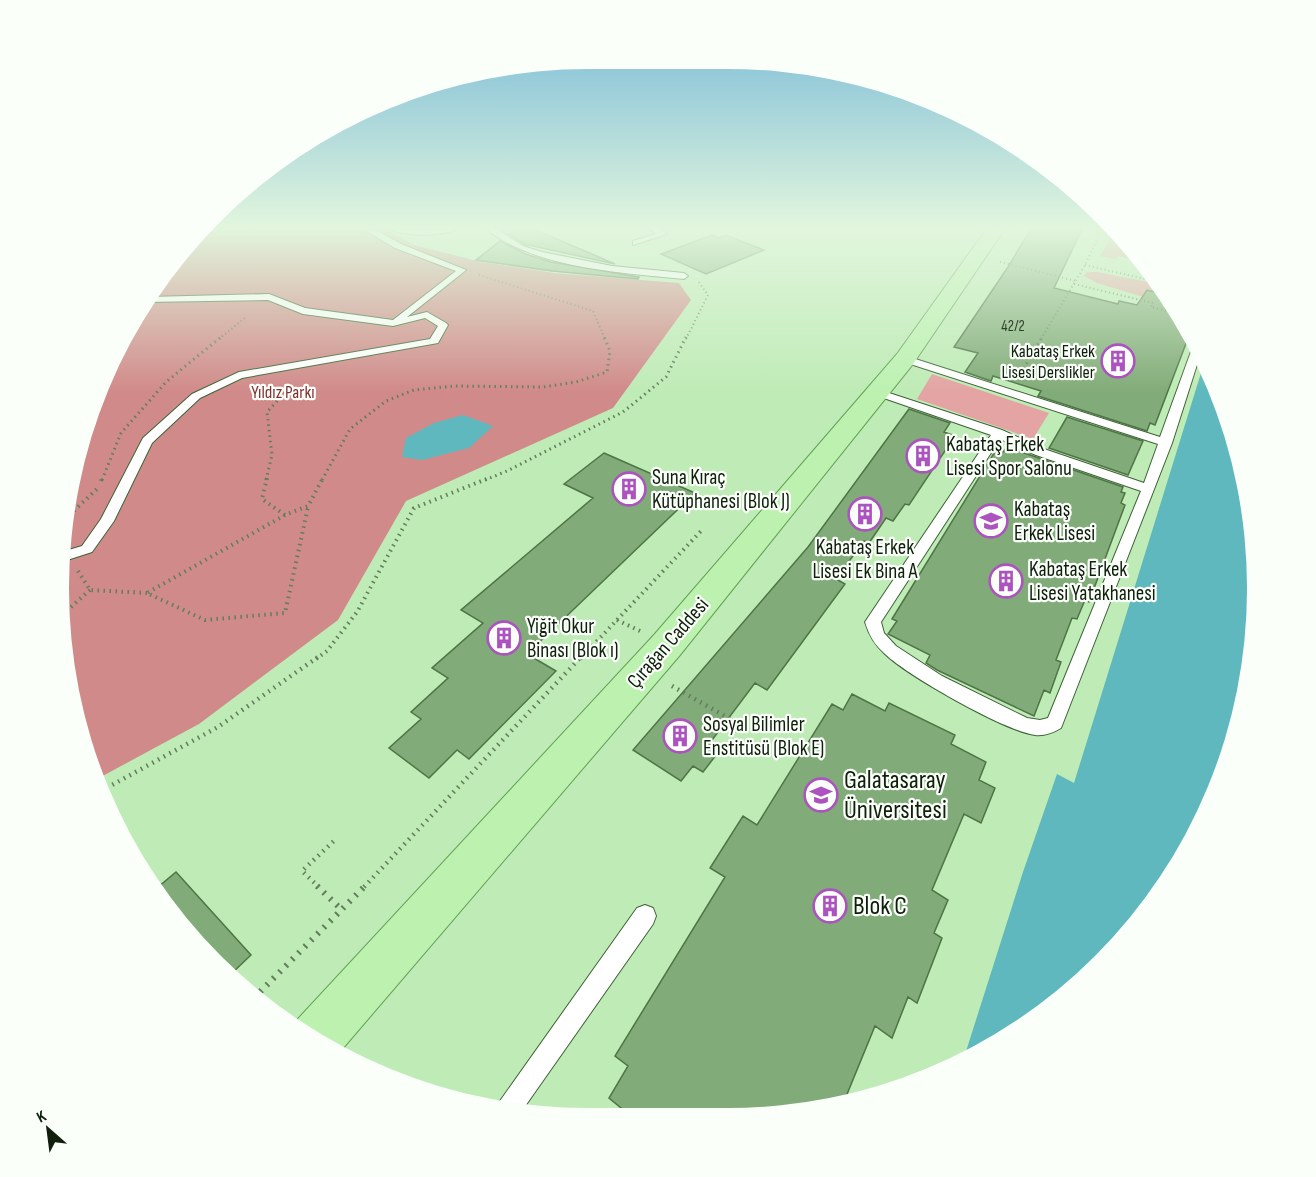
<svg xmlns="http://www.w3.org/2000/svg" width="1316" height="1177" font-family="'Sofia Sans Condensed',sans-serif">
<rect width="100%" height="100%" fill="#bfebb6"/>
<!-- green -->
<path fill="#e3a4a3" d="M1112,235H1119L1144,261L1118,256L1115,259L1100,256Z
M1087,272H1097L1159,284L1166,295L1147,290L1143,297L1137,295L1097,283L1084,276Z
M932,374L1049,413L1033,439L917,399Z"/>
<!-- forest -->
<path fill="#d18a8a" d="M207,227H383L414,245L477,261L554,273L679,283L691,300L613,408L406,501L338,620L199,724L97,779L76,725L59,589L69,485L113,354L168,266Z"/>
<!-- water -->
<path fill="#5eb8bd" d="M1205,360L1240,452L1256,554L1253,658L1229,759L1186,854L1126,938L1050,1009L962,1064L1023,872L1057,774L1074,783Z
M463,415L493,426L469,448L422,460L402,457L406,438L434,423Z"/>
<!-- building -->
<path fill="#81ab78" stroke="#4e7546" stroke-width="1.5" d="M517,227H529L615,264L524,244L509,234Z
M1032,227H1083L1054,288L1118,304L1119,301L1137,305L1147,290L1166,295L1190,333L1155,425L1150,423L1147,431L1038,396L1041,391L993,376L991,381L965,372L978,353L954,347L1008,267Z
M712,235L719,238L726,235L764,250L706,274L661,254Z
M500,241L525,254L551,262L639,277L638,279L552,271L476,260Z
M909,409L950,423L944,432L955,436L909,505L905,504L893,521L886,518L869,543L864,541L836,579L845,584L767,690L755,683L709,744L720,750L703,772L693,766L681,781L633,750L808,547Z
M1067,417L1143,441L1128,475L1049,448Z
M1007,447L1123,487L1121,492L1125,493L1121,503L1125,505L1089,602L1085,600L1077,619L1072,618L1056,660L1061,662L1050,693L1044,690L1034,716L937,670L926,663L930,655L888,634L897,621L892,619L996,450L1003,452Z
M604,453L695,493L527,654L556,671L469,759L457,750L429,778L389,748L421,719L411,712L448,678L432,668L483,623L461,610L593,498L564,484Z
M852,694L885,711L889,703L955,735L951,744L986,762L979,780L995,788L981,823L964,814L932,890L948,900L934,933L942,938L917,1003L908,997L892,1038L875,1026L843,1104L762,1117H632L609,1098L628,1066L615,1056L725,877L710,868L743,816L757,825L832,704L843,710Z
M176,872L251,955L230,975L190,938L157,888Z"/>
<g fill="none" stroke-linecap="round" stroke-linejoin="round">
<!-- service casing -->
<g stroke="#3d6335" stroke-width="2">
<path id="service" d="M360,227H370L401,244L466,270L407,317L427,312L446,323L448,325L438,343L242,378L200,398L152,443L114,521L92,552L61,562L62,552L82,546L101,519L143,438L192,394L239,372L430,339L438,326L425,318L393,326L303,314L268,300L145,302L149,297L269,294L305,308L393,320L456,271L395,248Z
M484,227H494L523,246L542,252L612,266L684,273L688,276L684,279C624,273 530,268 484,227Z
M647,227H657L667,234L633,245V241L656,234Z
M1196,343L1201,352L1172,443L1061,728C1053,733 1044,736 1035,735C1005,731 906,675 884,653C874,644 869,635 865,622L991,435L875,395V391H883L1002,430L1044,449L1144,483L1158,444L901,361V357H909L1160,437L1193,346ZM1000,439L1036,455L1141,491L1048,718L1040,720L1027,718L942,676L896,646L884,633L881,622Z
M645,905L653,908L656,916L653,924L521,1112L495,1108L637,908Z"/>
</g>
<!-- secondary casing -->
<g stroke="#3d6335" stroke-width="2">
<path id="secondary" d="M391,227H456L453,231C433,236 413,236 394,231Z"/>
</g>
<!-- primary casing -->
<g stroke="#62a154" stroke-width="2">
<path id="primary" d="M988,227H1006L913,364L680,655L338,1054L294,1027L296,1021L654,635L897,354Z"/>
</g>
<!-- path-far4 -->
<path stroke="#617e5b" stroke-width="2" stroke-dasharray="1 3" stroke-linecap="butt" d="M1087,227L1100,233H1117
M1000,262L1076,281
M1085,265L1158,282
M479,275L593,311L605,339
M1074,284L1153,303L1151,307L1177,313
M219,339L246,317
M686,339L708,295L698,281
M1041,339L1085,265L1100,233"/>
<!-- path-far3 -->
<path stroke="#617e5b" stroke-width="3" stroke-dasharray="1.5 4" stroke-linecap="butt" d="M1018,378L1042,337
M102,480L121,433L166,382L221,337
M266,480L272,455L267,412L292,385
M322,480L350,429L386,401L414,390L454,386L543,387L576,382L607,372L610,351L604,337
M485,480L507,471L623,412L666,377L686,337"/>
<!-- path-far2 -->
<path stroke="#617e5b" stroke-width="4" stroke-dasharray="1.5 4.5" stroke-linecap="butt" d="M267,478L262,499L285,515L308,506L323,478
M101,481L102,478
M285,515L147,593L205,620L285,613L308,507
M65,519L98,488
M78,571L90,590L147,593
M62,615L90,590
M617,620L640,631
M316,659L327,651L357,612L414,508L489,478
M580,659L702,530"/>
<!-- path-far1 -->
<path stroke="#617e5b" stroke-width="4.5" stroke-dasharray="1.5 5" stroke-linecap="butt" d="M672,686L746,728
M101,791L218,727L318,657
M319,887L302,871L336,839
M364,887L581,657"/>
<!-- path -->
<path stroke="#617e5b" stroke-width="6" stroke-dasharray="2 7" stroke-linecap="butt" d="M317,886L342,910
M254,998L365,886"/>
<!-- service -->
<use href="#service" fill="#fff" fill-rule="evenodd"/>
<!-- secondary -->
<use href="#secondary" fill="#fff" fill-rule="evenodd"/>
<!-- primary -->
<use href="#primary" fill="#bcf1b0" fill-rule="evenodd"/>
</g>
<!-- sky -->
<linearGradient id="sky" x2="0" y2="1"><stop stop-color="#71b6d7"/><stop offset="0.58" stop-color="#e2f6de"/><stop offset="1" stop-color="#e2f6de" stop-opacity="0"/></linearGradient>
<rect width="1316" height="392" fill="url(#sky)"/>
<!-- icons -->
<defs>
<g id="building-ring" transform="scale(1.725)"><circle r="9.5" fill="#fbfffa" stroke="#ac53bf" stroke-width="1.5"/><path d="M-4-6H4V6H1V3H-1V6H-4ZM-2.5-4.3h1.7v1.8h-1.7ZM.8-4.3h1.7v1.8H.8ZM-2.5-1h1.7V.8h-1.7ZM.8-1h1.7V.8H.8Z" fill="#ac53bf"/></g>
<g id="school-ring" transform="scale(1.725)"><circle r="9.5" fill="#fbfffa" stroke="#ac53bf" stroke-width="1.5"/><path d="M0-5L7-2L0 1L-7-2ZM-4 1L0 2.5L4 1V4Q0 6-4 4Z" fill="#ac53bf"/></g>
<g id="university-ring" transform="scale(1.725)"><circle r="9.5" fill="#fbfffa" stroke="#ac53bf" stroke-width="1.5"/><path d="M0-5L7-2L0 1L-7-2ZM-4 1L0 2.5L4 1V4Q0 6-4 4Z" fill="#ac53bf"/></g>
</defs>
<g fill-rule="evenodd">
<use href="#building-ring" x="1118" y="361"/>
<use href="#building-ring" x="923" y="456"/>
<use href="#building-ring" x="629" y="489"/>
<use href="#building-ring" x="865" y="514"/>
<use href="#school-ring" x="991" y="521"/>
<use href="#building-ring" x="1006" y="581"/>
<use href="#building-ring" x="504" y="638"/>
<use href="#building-ring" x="680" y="736"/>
<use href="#university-ring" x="821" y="795"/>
<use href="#building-ring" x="830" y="906"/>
</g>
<g text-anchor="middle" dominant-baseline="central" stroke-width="4.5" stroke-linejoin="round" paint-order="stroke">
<!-- far-number labels -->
<g font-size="15" fill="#2c4227">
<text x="1013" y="326">42/2</text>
</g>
<!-- far-poi labels -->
<g font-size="18" fill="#0f1f0c" stroke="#fbfffa" text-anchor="end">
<text x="1095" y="351">Kabataş Erkek<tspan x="1095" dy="21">Lisesi Derslikler</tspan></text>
</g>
<!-- far-park labels -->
<g font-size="18" fill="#842f34" stroke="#fbfffa">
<text x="283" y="392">Yıldız Parkı</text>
</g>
<!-- poi labels -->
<g font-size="21" fill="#0f1f0c" stroke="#fbfffa" text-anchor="start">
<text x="946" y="444">Kabataş Erkek<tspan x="946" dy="24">Lisesi Spor Salonu</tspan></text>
<text x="652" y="477">Suna Kıraç<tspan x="652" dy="24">Kütüphanesi (Blok J)</tspan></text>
<text x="1014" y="509">Kabataş<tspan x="1014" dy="24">Erkek Lisesi</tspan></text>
<text x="865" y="547" text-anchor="middle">Kabataş Erkek<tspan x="865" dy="24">Lisesi Ek Bina A</tspan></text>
<text x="1029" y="569">Kabataş Erkek<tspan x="1029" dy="24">Lisesi Yatakhanesi</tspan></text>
<text x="527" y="626">Yiğit Okur<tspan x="527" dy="24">Binası (Blok ı)</tspan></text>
<text x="703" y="724">Sosyal Bilimler<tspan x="703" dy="24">Enstitüsü (Blok E)</tspan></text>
</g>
<!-- street labels -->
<g font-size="21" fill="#0f1f0c" stroke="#fbfffa">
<text transform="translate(668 643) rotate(-49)">Çırağan Caddesi</text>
</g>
<!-- near-poi labels -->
<g font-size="26" fill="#0f1f0c" stroke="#fbfffa" text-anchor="start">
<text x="844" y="780">Galatasaray<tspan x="844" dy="30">Üniversitesi</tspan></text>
<text x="853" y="906">Blok C</text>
</g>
</g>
<!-- crop -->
<path d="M0 0H1316V1177H0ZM588 69H728A519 519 0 0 1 1247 588V589A519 519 0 0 1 728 1108H588A519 519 0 0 1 69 589V588A519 519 0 0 1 588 69Z" fill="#fbfffa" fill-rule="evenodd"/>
<!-- north arrow -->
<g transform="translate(48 1129) rotate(332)" stroke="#fbfffa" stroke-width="4.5" paint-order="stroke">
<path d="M0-4.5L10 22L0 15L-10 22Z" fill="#0f1f0c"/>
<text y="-9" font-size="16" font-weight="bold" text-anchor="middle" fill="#0f1f0c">K</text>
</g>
</svg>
